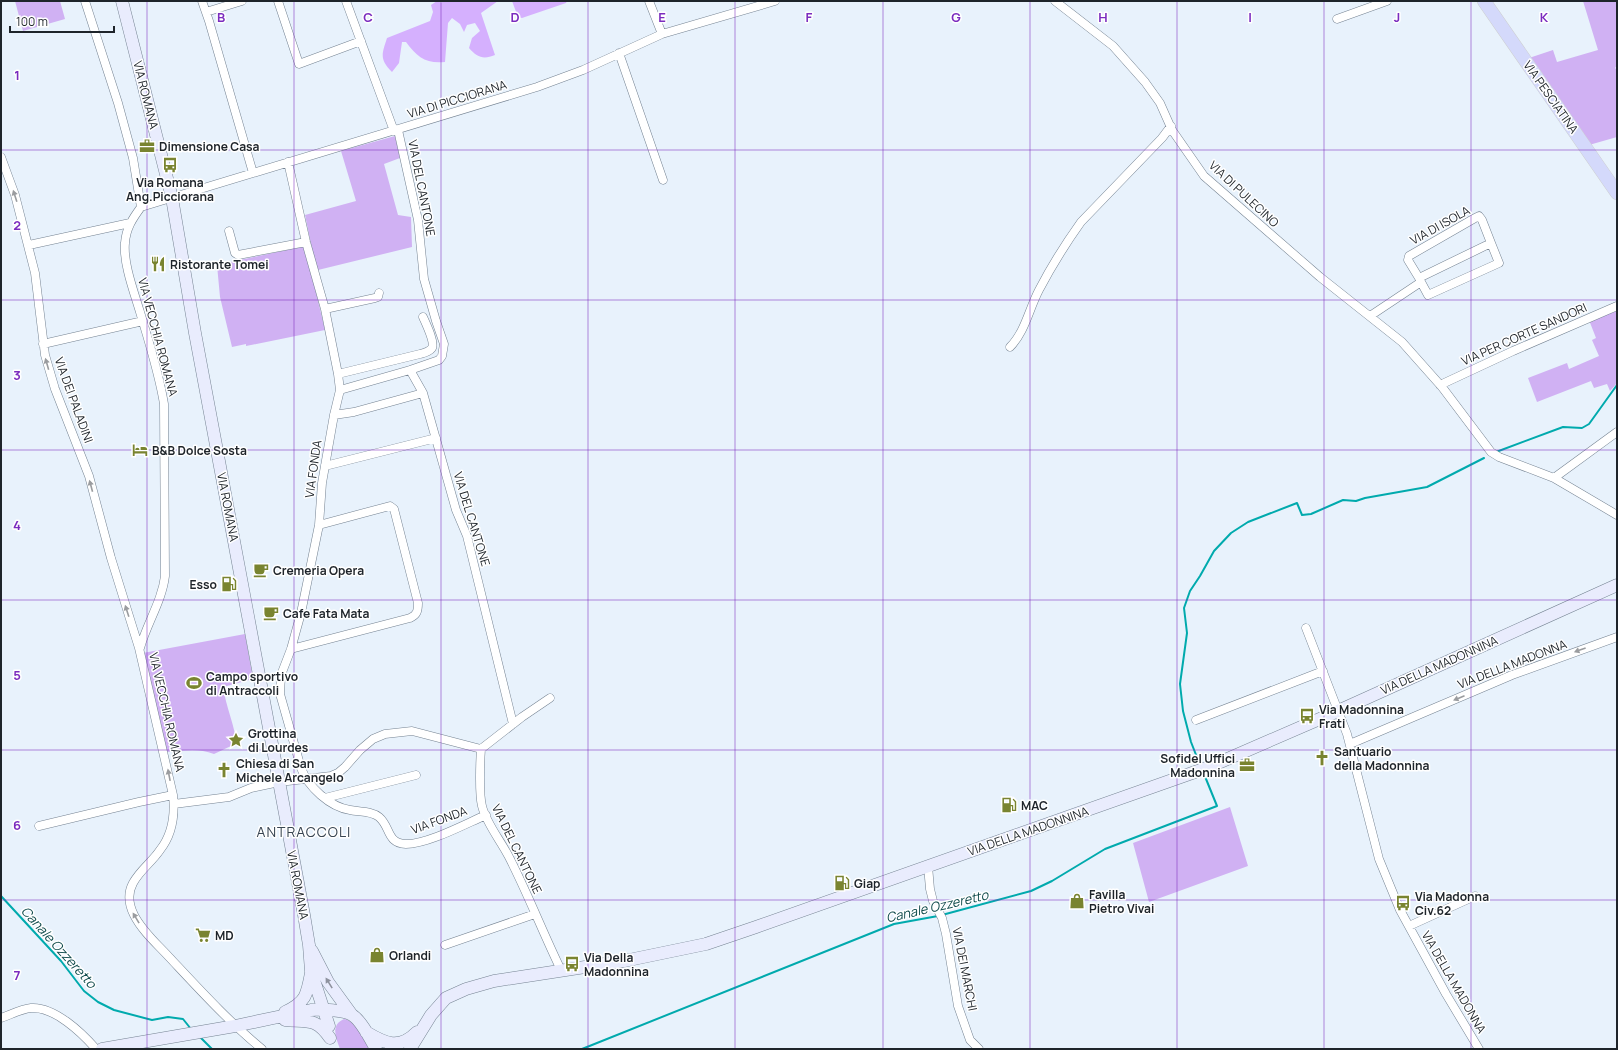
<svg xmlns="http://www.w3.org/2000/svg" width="1618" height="1050" font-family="Manrope,sans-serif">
<rect width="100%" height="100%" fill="#e8f2fc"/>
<!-- green -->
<path fill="#d0b1f3" d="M15,1H60L65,19L23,31Z
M1583,1H1617V65L1615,68L1617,70V137L1589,145L1529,58L1553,50L1557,62L1598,50Z
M395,136L400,158L384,164L398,215L411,217L412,247L318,270L314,259L305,215L356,201L341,151Z
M305,246L325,330L246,346V344L232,347L220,297L217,265Z
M1617,311V383L1610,391L1607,384L1594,388L1591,381L1537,402L1528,378L1567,363L1569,369L1599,356L1592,340L1596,338L1589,320Z
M245,634L253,679L223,687C226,707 235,726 237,746H231L214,754C198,748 183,751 167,752L143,653Z
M1230,807L1248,866L1149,902L1133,843Z
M344,1019C357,1021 363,1039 369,1049H340C336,1038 330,1025 344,1019Z"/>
<!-- forest -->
<path fill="#d5b0fe" d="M437,1L442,3L441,1H498L481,13L495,55C483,60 477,57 469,48L472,38L480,31L475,23L467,25L464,32L460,24L452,18L448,23L445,62C426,64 417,57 406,42H402L399,63L392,72C379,59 382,54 387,38L430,21L433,12L431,5Z
M512,1H567L566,3L522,18L518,17Z"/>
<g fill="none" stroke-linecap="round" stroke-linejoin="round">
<!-- stream -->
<path stroke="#00aaad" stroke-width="2" d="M1496,452L1563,427L1582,428L1589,424L1617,385
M1200,765L1191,742L1183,711L1180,684L1187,633L1184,608L1190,591L1200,576L1214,551L1231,533L1248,522L1297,503L1302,515L1311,514L1343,500L1356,501L1365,498L1427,487L1484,458
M1,896L61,961L84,991L98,1002L114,1010L152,1020L168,1017L183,1019L191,1029
M942,915L1031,891L1052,881L1105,849L1217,806L1204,774
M200,1037L212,1049
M582,1049L894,924L938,916"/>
<!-- street casing -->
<g stroke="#758392" stroke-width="9">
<path id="street" d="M85,1L118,103L133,158L141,207C133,218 126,228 125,243C123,263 134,292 140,312C149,342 159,373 164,404L165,576C162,601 147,623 140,648
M202,1L209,21L253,173
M278,1L299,64L361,41
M346,1L394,131
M649,1L662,34
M1055,1L1113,46L1145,82L1160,103L1172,130L1204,176L1320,277L1402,342L1442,387L1491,452L1499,457L1554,478L1617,515
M206,12L242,1
M1337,19L1387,1
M619,53L663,180
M1,157L15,195L35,273L45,355L55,389L89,476L111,558L139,648L173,795C175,814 172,835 160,850C152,862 140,870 133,883C127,894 129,905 134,915C142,931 157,944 169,957C199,989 228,1021 262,1049
M288,162L306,242L325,309L338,374L340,390L334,415L322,483L319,525L301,613L291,649L281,675L280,694L301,768C308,787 330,807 350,810C359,812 372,811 379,817C391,827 386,843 406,844C428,844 465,824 486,815
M141,207L537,87L583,70L662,34L775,1
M229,231L235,253L238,255L306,242
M29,245L130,223
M1419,278L1408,260L1409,256L1475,218L1479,216L1482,220L1491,243
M325,309L375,298L378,297L379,293
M1370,316L1421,282L1428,295L1499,263L1491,243L1419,278L1421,282
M43,344L143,321
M1010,347C1025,332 1029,309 1039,290C1051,267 1066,243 1081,222L1162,138L1171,126
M410,370L423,393L456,510L467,536L513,724
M338,374L420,354C424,353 429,352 432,348C435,342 426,324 423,317
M1440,385L1513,351L1617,306
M340,390L410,370L439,360L442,356L444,344L436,321L424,279L418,220L398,130
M334,415L354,412L423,393
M325,466L436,438
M1554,478L1617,432
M1306,628L1347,734L1379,859L1400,910L1446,994L1479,1049
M291,649L410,618C417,615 418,611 418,603L394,509L390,506L319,525
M550,698L522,717L481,749C480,762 479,794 482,806C486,823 501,841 509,857C528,894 543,933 561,970
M1196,720L1323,671
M1350,744L1512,675L1617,637
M325,798L416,775
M174,804L229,797L251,788L279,782L331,776L338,773L345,767L360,750L373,739L385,734L412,731L481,749
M39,826L139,802L173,795
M928,866L930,889L933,901L942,918L946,934L958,1006L970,1040L979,1049
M1409,926L1475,896
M445,945L535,914
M1,1018C10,1015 21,1009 31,1008C54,1006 82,1033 96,1049"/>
</g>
<!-- secondary casing -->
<g stroke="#758392" stroke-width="13">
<path id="secondary" d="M122,1L172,198L195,333L304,915L309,945L311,971L329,1026
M312,951L328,982L352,1015
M285,1012C306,1002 307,995 311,973
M285,1020C307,1022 316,1017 330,1038
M366,1032C386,1044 399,1050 417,1032
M102,1049L235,1026L311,1010C322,1009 344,1010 352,1015C361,1020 371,1040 376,1049
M410,1049L431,1015L446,998L466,989L494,981L624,961L706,944L756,927L1209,767L1338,711L1617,585"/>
</g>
<!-- primary casing -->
<g stroke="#cecfd0" stroke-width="14">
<path id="primary" d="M1484,1L1617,193"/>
</g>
<!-- street -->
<use href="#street" stroke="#fff" stroke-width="8"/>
<!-- secondary -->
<use href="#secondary" stroke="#e9ecfd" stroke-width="12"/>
<!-- primary -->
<use href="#primary" stroke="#d4d9fb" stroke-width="13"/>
</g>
<!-- one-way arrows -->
<defs><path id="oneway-solid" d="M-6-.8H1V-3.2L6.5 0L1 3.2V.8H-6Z"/></defs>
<g fill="#9a9c9f">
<use href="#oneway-solid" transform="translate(15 196) rotate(-108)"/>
<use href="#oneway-solid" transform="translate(47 364) rotate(-106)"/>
<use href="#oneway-solid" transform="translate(91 486) rotate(-105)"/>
<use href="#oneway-solid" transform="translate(127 611) rotate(-108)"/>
<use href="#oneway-solid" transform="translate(1580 650) rotate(160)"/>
<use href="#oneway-solid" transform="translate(1459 698) rotate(157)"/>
<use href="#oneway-solid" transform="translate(169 775) rotate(-101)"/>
<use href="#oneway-solid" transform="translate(136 918) rotate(-121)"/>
</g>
<use fill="#8e929e" href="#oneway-solid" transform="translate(329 983) rotate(-122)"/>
<!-- grid -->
<path fill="none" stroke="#7b2cbf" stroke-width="1" stroke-opacity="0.55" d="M147,1V1049M294,1V1049M441,1V1049M588,1V1049M735,1V1049M883,1V1049M1030,1V1049M1177,1V1049M1324,1V1049M1471,1V1049M1,150H1617M1,300H1617M1,450H1617M1,600H1617M1,750H1617M1,900H1617"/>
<!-- icons -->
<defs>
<g id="office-bare" transform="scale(1.2)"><path d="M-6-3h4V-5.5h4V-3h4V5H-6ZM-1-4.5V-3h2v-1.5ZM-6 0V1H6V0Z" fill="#798430" stroke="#fff" stroke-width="2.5" paint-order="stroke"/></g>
<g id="bus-bare" transform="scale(1.2)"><path d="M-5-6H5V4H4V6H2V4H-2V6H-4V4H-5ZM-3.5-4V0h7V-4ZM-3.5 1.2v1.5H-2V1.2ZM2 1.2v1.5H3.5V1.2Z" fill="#798430" stroke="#fff" stroke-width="2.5" paint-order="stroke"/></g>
<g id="restaurant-bare" transform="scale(1.2)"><path d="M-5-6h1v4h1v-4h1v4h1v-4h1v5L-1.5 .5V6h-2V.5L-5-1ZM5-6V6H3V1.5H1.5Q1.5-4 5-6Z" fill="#798430" stroke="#fff" stroke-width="2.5" paint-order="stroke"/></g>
<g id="hotel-bare" transform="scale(1.2)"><path d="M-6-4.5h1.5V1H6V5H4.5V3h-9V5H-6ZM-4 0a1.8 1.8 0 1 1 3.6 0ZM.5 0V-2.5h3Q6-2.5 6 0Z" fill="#798430" stroke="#fff" stroke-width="2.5" paint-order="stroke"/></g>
<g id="cafe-bare" transform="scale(1.2)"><path d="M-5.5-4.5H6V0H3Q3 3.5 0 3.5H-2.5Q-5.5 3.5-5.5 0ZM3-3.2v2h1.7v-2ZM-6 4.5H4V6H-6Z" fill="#798430" stroke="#fff" stroke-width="2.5" paint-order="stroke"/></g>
<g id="fuel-bare" transform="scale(1.2)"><path d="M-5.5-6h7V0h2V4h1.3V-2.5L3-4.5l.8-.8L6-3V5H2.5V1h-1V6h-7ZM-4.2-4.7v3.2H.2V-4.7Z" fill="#798430" stroke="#fff" stroke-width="2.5" paint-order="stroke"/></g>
<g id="stadium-bare" transform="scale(1.2)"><path d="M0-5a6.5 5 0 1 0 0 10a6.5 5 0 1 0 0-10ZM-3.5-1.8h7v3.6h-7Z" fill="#798430" stroke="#fff" stroke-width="2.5" paint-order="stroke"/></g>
<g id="sight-bare" transform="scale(1.2)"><path d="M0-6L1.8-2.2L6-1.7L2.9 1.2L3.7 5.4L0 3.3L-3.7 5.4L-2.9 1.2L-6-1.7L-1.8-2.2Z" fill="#798430" stroke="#fff" stroke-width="2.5" paint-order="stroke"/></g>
<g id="church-bare" transform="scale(1.2)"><path d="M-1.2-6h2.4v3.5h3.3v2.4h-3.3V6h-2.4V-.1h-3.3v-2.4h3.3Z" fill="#798430" stroke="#fff" stroke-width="2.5" paint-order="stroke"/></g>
<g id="shop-bare" transform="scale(1.2)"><path d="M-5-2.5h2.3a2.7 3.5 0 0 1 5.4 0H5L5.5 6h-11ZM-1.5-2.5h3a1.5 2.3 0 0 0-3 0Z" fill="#798430" stroke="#fff" stroke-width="2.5" paint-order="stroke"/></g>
<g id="supermarket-bare" transform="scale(1.2)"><path d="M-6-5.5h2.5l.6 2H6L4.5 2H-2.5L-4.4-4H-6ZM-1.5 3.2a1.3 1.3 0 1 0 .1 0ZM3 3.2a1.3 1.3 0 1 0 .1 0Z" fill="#798430" stroke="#fff" stroke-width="2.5" paint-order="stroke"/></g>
</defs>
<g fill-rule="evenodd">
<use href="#office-bare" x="147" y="146"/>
<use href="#bus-bare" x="170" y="165"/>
<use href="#restaurant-bare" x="158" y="264"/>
<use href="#hotel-bare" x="140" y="450"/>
<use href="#cafe-bare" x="261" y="570"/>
<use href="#fuel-bare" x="229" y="584"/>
<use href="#cafe-bare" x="271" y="613"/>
<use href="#stadium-bare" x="194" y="683"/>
<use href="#bus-bare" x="1307" y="716"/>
<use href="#sight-bare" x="236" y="740"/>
<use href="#church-bare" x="1322" y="758"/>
<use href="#office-bare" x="1247" y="765"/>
<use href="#church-bare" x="224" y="770"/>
<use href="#fuel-bare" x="1009" y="805"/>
<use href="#fuel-bare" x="842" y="883"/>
<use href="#shop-bare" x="1077" y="901"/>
<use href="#bus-bare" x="1403" y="903"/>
<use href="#supermarket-bare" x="203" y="935"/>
<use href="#shop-bare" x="377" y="955"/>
<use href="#bus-bare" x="572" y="964"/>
</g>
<g text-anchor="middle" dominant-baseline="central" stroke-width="3" stroke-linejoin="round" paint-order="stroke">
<!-- street labels -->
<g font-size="12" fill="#1e242a" stroke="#fff">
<text transform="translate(146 95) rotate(76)">VIA ROMANA</text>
<text transform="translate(1551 97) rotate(55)">VIA PESCIATINA</text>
<text transform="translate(457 99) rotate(-17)">VIA DI PICCIORANA</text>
<text transform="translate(422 188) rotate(79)">VIA DEL CANTONE</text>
<text transform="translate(1244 194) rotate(43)">VIA DI PULECINO</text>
<text transform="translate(1440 225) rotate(-29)">VIA DI ISOLA</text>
<text transform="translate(1524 334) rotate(-24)">VIA PER CORTE SANDORI</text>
<text transform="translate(158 337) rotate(75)">VIA VECCHIA ROMANA</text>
<text transform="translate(74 400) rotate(70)">VIA DEI PALADINI</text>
<text transform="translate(313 469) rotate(-82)">VIA FONDA</text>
<text transform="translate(228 507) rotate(79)">VIA ROMANA</text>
<text transform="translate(472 519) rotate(73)">VIA DEL CANTONE</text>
<text transform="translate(1512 664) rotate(-21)">VIA DELLA MADONNA</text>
<text transform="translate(1439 665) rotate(-24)">VIA DELLA MADONNINA</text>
<text transform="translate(167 712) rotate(77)">VIA VECCHIA ROMANA</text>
<text transform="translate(439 820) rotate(-20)">VIA FONDA</text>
<text transform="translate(1028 831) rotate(-19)">VIA DELLA MADONNINA</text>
<text transform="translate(517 849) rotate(64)">VIA DEL CANTONE</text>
<text transform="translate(298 885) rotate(79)">VIA ROMANA</text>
<text transform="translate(965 969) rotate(79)">VIA DEI MARCHI</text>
<text transform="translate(1454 982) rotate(60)">VIA DELLA MADONNA</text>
</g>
<!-- poi labels -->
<g font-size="12" font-weight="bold" fill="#1e242a" stroke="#fff" text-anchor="start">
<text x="159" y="146">Dimensione Casa</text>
<text x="170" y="182" text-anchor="middle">Via Romana<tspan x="170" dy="14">Ang.Picciorana</tspan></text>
<text x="170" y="264">Ristorante Tomei</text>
<text x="152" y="450">B&amp;B Dolce Sosta</text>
<text x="273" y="570">Cremeria Opera</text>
<text x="217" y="584" text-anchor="end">Esso</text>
<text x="283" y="613">Cafe Fata Mata</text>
<text x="206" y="676">Campo sportivo<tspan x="206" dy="14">di Antraccoli</tspan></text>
<text x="1319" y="709">Via Madonnina<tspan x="1319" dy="14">Frati</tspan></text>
<text x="248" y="733">Grottina<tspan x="248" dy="14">di Lourdes</tspan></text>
<text x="1334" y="751">Santuario<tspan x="1334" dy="14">della Madonnina</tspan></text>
<text x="1235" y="758" text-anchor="end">Sofidel Uffici<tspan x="1235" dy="14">Madonnina</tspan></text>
<text x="236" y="763">Chiesa di San<tspan x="236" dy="14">Michele Arcangelo</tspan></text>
<text x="1021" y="805">MAC</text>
<text x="854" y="883">Giap</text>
<text x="1089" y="894">Favilla<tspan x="1089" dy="14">Pietro Vivai</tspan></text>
<text x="1415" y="896">Via Madonna<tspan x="1415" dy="14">Civ.62</tspan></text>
<text x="215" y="935">MD</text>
<text x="389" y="955">Orlandi</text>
<text x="584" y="957">Via Della<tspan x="584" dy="14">Madonnina</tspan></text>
</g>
<!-- water labels -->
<g font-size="13" font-style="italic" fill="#104b4c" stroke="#fff">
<text transform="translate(937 906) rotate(-13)">Canale Ozzeretto</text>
<text transform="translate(59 947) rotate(48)">Canale Ozzeretto</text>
</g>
<!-- quarter labels -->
<g font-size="14" letter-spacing="1" fill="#384552" stroke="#fff">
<text x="304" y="831">ANTRACCOLI</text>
</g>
</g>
<g font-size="13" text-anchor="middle" font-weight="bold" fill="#7b2cbf" stroke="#fff" stroke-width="3" stroke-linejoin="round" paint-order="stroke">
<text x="221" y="22">B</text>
<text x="368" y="22">C</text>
<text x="515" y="22">D</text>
<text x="662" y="22">E</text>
<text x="809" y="22">F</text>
<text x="956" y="22">G</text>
<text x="1103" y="22">H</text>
<text x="1250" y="22">I</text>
<text x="1397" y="22">J</text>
<text x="1544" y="22">K</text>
<text x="17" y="80">1</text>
<text x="17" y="230">2</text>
<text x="17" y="380">3</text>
<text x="17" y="530">4</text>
<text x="17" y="680">5</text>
<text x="17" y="830">6</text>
<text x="17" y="980">7</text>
</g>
<!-- border -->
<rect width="1618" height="1050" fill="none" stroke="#1e242a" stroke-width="4"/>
<!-- scale -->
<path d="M10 26v6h104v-6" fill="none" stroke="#1e242a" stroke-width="2"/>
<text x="16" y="26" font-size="12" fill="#1e242a" stroke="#ffffff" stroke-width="3" paint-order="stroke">100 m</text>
</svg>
